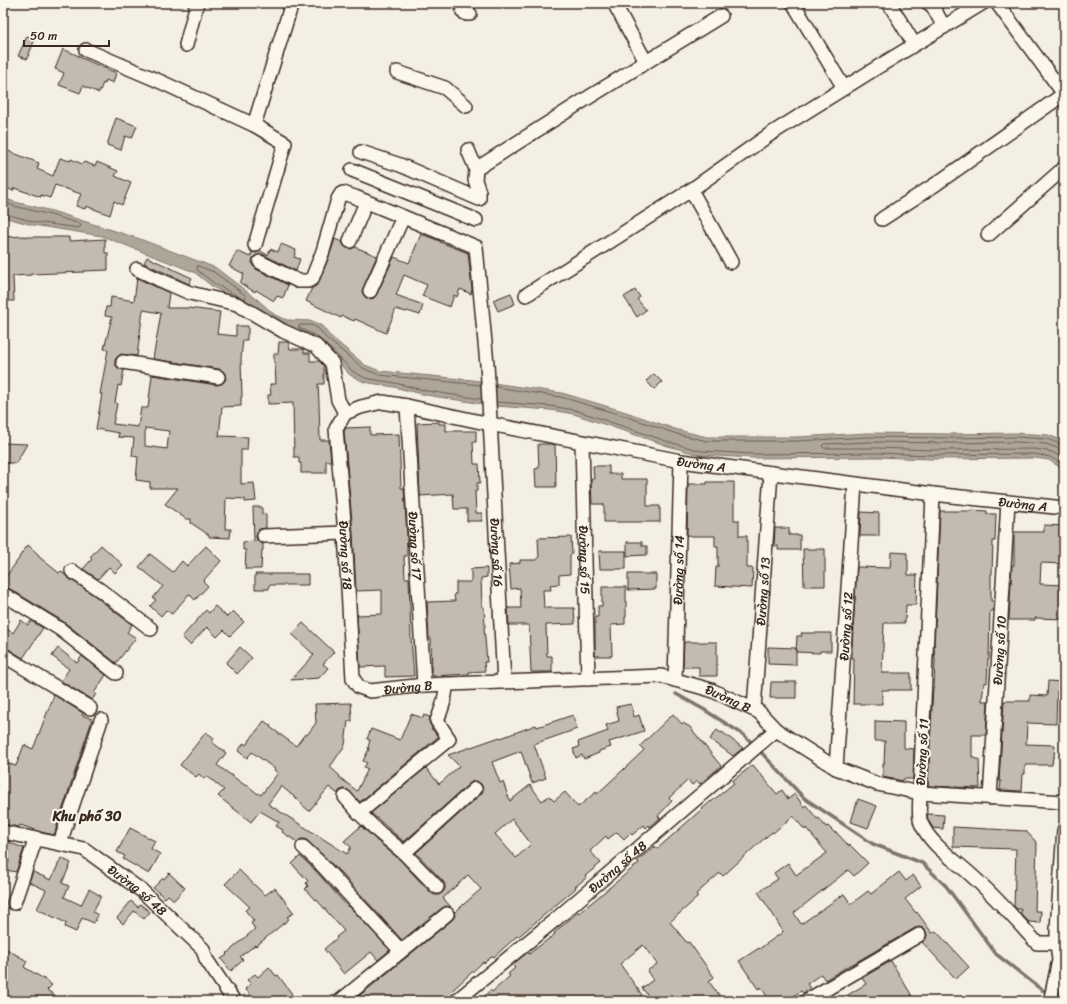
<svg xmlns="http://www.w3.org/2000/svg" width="1067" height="1004" font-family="Sriracha,sans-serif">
<rect width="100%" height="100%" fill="#f3efe4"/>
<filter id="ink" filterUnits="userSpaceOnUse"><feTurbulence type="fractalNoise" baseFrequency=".025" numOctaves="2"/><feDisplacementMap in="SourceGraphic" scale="8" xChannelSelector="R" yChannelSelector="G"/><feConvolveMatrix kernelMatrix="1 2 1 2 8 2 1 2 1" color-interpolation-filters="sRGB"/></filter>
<g filter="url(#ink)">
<!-- water -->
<path fill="#afa69a" stroke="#817468" d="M3,198L15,202L52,211L137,238L216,268L258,300L275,315L287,320L313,321L322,326L329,335L365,365L380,371L472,380L562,393L626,412L678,430L707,437H797L868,433L951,434L1016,433L1048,435L1064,441V470L1049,460L1035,458L932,459L877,457L752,458L700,455L668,446L574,414L550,410L496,406L426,395L394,387L364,382L350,375L336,360L300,333L213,287L194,272L102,236L33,225L3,217Z"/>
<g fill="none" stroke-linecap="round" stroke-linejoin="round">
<!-- shore -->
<path stroke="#695c50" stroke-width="1" d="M3,202L14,206L51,215L80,224L81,226L79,228L34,222L3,213
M198,266L214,272L245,295L246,298L243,299L215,284L197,270V268Z
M320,339L314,335L299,328V326L301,325H312L319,329L326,338L363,368L379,375L481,385
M322,341L339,357L352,371L365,378L395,383L427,391L481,399
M496,387L561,397L625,416L677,434L707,441H797L868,437L951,438L1016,437L1047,439L1064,445
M497,402L550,406L575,410L669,442L701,451L752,454L877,453L932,455L1035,454L1050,457L1064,465
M1064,450L1060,449L1046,444L1016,442L951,443L868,442L824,444L822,446L824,448H877L932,450L1035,449L1052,452L1064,459"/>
<!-- stream -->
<path stroke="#817468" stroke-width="3.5" d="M676,694L703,709L744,735L754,745
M758,749L804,798L873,844L922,863L946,886L996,954L1042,990L1049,992
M1055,994L1064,996"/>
</g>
<!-- building -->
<path fill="#c3bbb0" stroke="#3b2a1e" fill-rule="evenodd" d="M27,36L35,39L27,59L18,56Z
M63,49L79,56V57L116,73L113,83L106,80L105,84L103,83L99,93L83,86L80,93L59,85L64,73L55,69Z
M116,118L137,126L132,138L125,136L121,150L107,145Z
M3,149L39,163L37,169L53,176L60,158L70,161L71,159L82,164L84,162L95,166L97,162L118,171L115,176L131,183L122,205L114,201L110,215L86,206L85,209L76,206L81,194L55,185L50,198L41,195V197L14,188L13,191L3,186Z
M421,234L440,241V242L468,253L472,289L471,294L460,289L457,297L454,295L450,307L422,296L427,285L404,275L396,295L423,305L420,315L407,311L406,312L396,309L386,333L355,319L354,321L342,316L341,318L306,301L312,288L316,286L319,282L330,254L335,239L342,242L344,246L347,248L351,249L355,247L377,256L363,288L362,291L364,296L367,298L370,299L374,298L377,294L394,257L409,263Z
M26,236V237H69V241L105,239V253H108V270L84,271V272L31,274V275L13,276L14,301H4V278H3V243H6V237Z
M281,244L296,250L294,257L300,259L296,271L264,255L260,254L255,256L253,258L252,262L253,266L256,269L288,285L283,298L277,296L274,301L256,290L255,292L240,283L244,274L229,266L237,251L250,257L252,252L256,253L260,251L268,255L270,249L278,252Z
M147,257L192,278L189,284L144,263Z
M137,278L169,293L167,308H188L220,312L217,334L236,336V326H248V334H247V340H243L241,358L242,397H241V406L222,407L219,436L248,437L247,450H241V484L254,483L256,501L245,502V499L226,498L225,529H231L230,538L209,537V535L191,523V519H186L165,504L178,488H150V482L136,480L138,457L132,456L134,438L118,437L119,433L96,429L102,394H100L108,350L104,349L112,317L105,316L106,307H110L111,297L134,301ZM143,310L161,313L153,359L219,369L223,371L225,374L226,379L224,382L221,384L217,385L152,375L148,408H141L138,427L113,424L117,404L115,403L118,385L121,386L124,370L118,368L115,364V360L117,357L121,354L137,356ZM145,428L169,431L167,449L145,446Z
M635,290L640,297L637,299L646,310L637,317L624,297Z
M511,293L515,304L498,311L493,300Z
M279,342H288L290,349H304V353H310V361H319L324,366V384H318L319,403L320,440H329L331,461H326V473H301V463H299V457H294L293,403L268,404V395H271L270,384H276L275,363H274V354H278Z
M654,374L662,382L654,389L646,381Z
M439,422V424H446V431H476V442H473L474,464H479L480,483H477V491H475L476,513H482V521H467V509H454L453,494L420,496L417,423Z
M370,427V435L399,434L401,488H404L407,536V556H404L405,578H409L411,638L414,676L385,677V666L360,667L357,615L382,614V590L356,591L353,533L344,431L346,428Z
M3,443L27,444L16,463H3Z
M538,444H550L555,445L556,487H536L535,469L539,468Z
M593,466H609V474H621V479H647V506H660V522H604V504H592L591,479H594Z
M707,482H734V520H739V536H747V568H753L752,588L715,586L716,567H718V546H715V536H687L688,484H707Z
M253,507H262V514H266V528L259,529L257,533L256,536L257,541L260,543L263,544V550H262L261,569H245L246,550H243V542L254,541Z
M971,510L987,511V514H996L995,541H993L992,574H991V601H994L993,611H990L989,659H988L987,683H984L982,701H988L986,735H972V757H975V759H979L980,788L928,786L933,687H934L935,660L934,649L940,511H971Z
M861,512L879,513V536H860Z
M1044,525L1064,526V564L1041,563L1040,584L1064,585V619L1035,618V620H1009L1012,565H1014V532H1044Z
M775,528H789V535H800V550H778V546H774Z
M571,537L572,554L570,555V574L559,575V584L550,585L551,590H543L544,608H574L575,624L546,625L547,656H552V672H531L529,625H509L508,608H521L520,588L511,589L509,564L520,563V560H537V558H539L538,538Z
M627,542H642V546H647V555L627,556Z
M28,545L39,555L38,556L59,573L61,571L68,578L95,596L132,625L127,632L136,638L116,663L64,622L7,587L3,586V581L20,557H19Z
M101,545L123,565L115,573L109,567L98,579L83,569L92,559L90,557Z
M206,546L221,561L203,581L208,586L195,600L189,594L172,614L166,610L161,616L150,606L156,600L153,598L163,586L139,567L150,554L173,572L182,561L187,566Z
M803,549H825V586H804Z
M599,551H626V569H600Z
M891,552L907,553V560H908V575H917L916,605H906L905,623H884L882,673H911V690H882V704H853L854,658H852V646L857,567L890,568Z
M487,568V577L481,578L482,607H484L485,627H484L487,662H484L485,671L469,672V674L432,676L431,639H429L427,602L455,601L454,594H456V582H471V569Z
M255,574H308V585H269V589H255Z
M628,574H656V589L628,590Z
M602,587H626V617H625V624L611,625L612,656H595V617H598V606H602Z
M215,606L227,617L233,611L244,622L230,636L224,630L217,637L207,627L190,645L182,637L206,610L209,613Z
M21,620L28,625L31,621L43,628L23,658L7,648L3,647V626L13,633Z
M303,623L334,652L323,664L328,668L319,678L291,680L314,655L292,634Z
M801,633H831V651H820V653L796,652L797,636H802Z
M684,642H717V676H699V667H683Z
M240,647L252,658L237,674L226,663Z
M768,647L796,648V665L768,664Z
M58,648L77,663L82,656L106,675L94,693L96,694L92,700L61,681L69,669L52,656Z
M3,664L8,667L4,677L3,676Z
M1048,681L1061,682V691H1057L1056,724L1027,723L1026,744L1055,745L1054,757H1053L1052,765H1025V774H1023L1022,791L1000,790L1001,781H999L1004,701H1030V695L1047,696Z
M771,682H796V698H770Z
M54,695L83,713L82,715L92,719V720L54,835L41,832L20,825L19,827L3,824V762L16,766L24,745L33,749Z
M351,703L352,721H348L345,745L330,767L340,776L339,777L357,791L368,769L364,767L367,763L363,761L369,749L368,748L370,740L367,739L371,729L400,740L411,714L423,718L424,715L430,717L429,722L432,728L431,729L433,730L438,737L360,802L348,790L343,789L339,791L338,794L329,787L309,811L301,804L302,803L281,786L268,804L347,854L351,847L344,841L361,826L375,839L399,859L431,893L435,895H439L443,892L445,889V885L443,881L416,853L480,795L483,791V788L481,784L477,781H473L470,783L404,842L371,813L426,768L439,784L444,780L459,766L448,755L500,737L501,738L536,725L537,727L573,715L577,729L534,744L546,778L532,783L521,751L492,762L500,783L503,782L510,801L530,785L542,801L549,796L554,801L565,792L578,807L596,792L597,794L623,770L644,750L640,746L673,714L682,724L683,723L690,727L721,766L700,784L697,781L692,785L688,780L669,798L672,801L658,816L660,818L650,827L649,825L646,828L644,825L632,835L630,833L624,839L617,832L608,839L606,836L590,851L601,863L585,876L586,878L575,887L576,888L518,937L517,936L494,957L493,956L484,963L483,962L444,998L443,996L437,1001H353L452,920L455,916L454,911L455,912L481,889L468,875L443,898L451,907L446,906L442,908L402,940L342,874L308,841L305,839H301L297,842L282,832L283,830L276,826L279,822L260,811L251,822L233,808L218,796L224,790L207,776L204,779L199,774L196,777L180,765L206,732L214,738L212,742L226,753L217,765L246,786L247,785L258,794V793L261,795L278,773L274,770L275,769L252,752L247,758L238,751L244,743L246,745L264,721L271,726L270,727L296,746L305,734L307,735L316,723L315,704ZM512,819L531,844L516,858L495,834Z
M631,704L634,717L639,715L644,731L609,742L611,747L599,751V753L584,759L582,755L576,758L573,749L579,747L578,742L608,731L606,725L619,721L616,707Z
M875,721L904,722V748L914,749L913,779H903V781L883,777V764H884L885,741H875Z
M717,730L721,733L722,732L743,748L733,756L710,739Z
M753,765L777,794L782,790L788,799L795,794L804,807L806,805L817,819L819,818L826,827L828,826L835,833L836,832L849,846L850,845L868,863L854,876L848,870L794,913L801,924L844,894L851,904L868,891L871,894L899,872L906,881L913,875L921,886L905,899L916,913L917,912L932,933L936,931L969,967L956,979L922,942L926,939L927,935L926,931L923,928L919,927L915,928L851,965H850L825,980L821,974L807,984L810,988L803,993L801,991L786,1001H770L761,987L758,989L739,961L759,948V949L783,932L774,916L758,892L778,879L774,873L788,863L796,875L827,853L806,828L805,830L793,816L773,833L772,832L758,844L723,876L720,873L696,894L698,897L670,922L687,943L689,942L714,977L709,982L724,1001H652L642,988L653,980L647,971L657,964L643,945L620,964L642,995L634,1001H480L490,990L492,992L510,976L508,974L515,968L513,966L517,961L528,952L529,954L555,934L554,933L578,912L579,913L639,863L637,861L655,846L657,849L711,801V802L734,783L732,781Z
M858,799L877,806L868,828L851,822Z
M927,814L944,815L943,829L933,828L928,820Z
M953,827L1026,831L1037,843L1035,911H1041L1040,923L1029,922L1021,914V909H1017L1014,906L1016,849L953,847Z
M130,828L155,841L151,849L160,854L149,874L123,859L125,856L117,852Z
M3,840L11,842L10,843L24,848L16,872L6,870L9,860L3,859Z
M300,856L314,869L348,907L349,906L390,950L378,960L371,952L344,974L324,949L337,938L336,937L344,931L316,899L315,900L305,889L308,886L306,883L308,881L292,864Z
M61,858L71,863L62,883L69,886L64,897L81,905L89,889L101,896L93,912L98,915L94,923L82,918L76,932L65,927L66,923L37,909L46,890L29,882L33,872L51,880Z
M239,870L265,895L275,888L294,913L287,917L289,919L256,946L255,945L240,957L243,960L231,971L221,959L227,955L226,954L255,929L251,923L254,921L245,910L250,907L225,884Z
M169,873L185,888L174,900L168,895L165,898L153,888L163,878L164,879Z
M131,901L138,907L140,904L150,912L144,919L134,911L123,924L117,918Z
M3,947L27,961L24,967L44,979L52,985L47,990L63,1001H3Z
M891,961L915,1001H838L866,984L862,978Z
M269,967L276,976L278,975L292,994L283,1001H242L250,994L245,989L251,984L247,980L255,974L258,977Z"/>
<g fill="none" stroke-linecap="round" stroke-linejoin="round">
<!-- minor casing -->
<g stroke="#3b2a1e" stroke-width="16">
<g id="minor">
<path d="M462,3L463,12L467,14H470"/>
<path d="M614,3L646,62"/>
<path d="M793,3L844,88"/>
<path d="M889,3L914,44"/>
<path d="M928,3L932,5L944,27"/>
<path d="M997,3L1064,94"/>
<path d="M186,45L197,3"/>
<path d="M86,50L159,81L254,125L285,143L255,245"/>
<path d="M397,72L445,88L466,106"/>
<path d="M254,125L292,3"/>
<path d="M361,152L400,165L479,199V192L475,180L476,169L468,150"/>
<path d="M476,169L586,99L721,16"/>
<path d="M352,170L476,220"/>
<path d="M691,190L731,262"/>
<path d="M882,219L936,184L1064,94"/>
<path d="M988,235L1064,168"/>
<path d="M350,241L366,202"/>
<path id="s1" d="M260,262L298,281H308L312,279L323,251L338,199L341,194L343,193L355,197L476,247L487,364L504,682"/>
<path d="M137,269L158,279L190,293L237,304L283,331L316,346L332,363L338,400L345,413"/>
<path d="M370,291L403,217"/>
<path d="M526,295L691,190L769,135L881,65L983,3"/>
<path d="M123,362L218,377"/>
<path id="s2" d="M407,406L424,685"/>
<path id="s3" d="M345,413L336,429L345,533L353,679L359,687L370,691L424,685L661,676L711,690L759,712L776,730L836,768L877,784L920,793L1064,802"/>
<path id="s4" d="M345,413L361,407L382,402L407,406L490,424L681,461L933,494L1064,508"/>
<path id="s5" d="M582,442L588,679"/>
<path d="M933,494L920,793C920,801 918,816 921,823C931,846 954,859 971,875C995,896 1016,920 1037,943H1057"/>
<path d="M264,536L345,533"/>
<path d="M72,571L100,590L151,629"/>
<path d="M3,594L60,629L116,673"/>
<path d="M3,655L90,708"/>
<path id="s6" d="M675,680L681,461"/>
<path id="s7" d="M754,709L771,473"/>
<path id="s8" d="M836,768L855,484"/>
<path d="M345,797L359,813L380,833L404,853L437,887"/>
<path id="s9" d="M990,798L1008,502"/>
<path d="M359,813L449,739L437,721C442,708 446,698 446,684"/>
<path id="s10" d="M3,832L84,849L142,891L203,949L206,959L234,1001"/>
<path d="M60,843L101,720"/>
<path d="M303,847L320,863L401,951"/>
<path d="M404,853L475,789"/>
<path d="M14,903L36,838"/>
<path d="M1051,998L1059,960L1057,943V929L1064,830"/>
<path d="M340,1001L447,914"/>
<path id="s11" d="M456,1001L556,919L776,730"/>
<path d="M806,1001L919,935"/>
</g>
</g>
<!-- minor -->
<use href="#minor" stroke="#fbf7ec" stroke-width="13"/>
</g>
</g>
<g text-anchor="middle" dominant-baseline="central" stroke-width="4" stroke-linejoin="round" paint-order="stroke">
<!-- street labels -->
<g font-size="13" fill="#3b2a1e" stroke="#fbf7ec">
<text stroke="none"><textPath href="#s4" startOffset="364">Đường A</textPath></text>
<text stroke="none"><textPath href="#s4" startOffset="688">Đường A</textPath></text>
<text stroke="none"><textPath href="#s2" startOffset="140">Đường số 17</textPath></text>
<text stroke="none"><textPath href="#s1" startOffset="599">Đường số 16</textPath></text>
<text stroke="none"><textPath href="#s3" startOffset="145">Đường số 18</textPath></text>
<text stroke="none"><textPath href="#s5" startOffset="118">Đường số 15</textPath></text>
<text stroke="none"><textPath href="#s6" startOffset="110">Đường số 14</textPath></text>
<text stroke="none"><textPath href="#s7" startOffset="118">Đường số 13</textPath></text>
<text stroke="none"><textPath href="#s8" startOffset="142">Đường số 12</textPath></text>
<text stroke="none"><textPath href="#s9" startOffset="148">Đường số 10</textPath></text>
<text stroke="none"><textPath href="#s3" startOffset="329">Đường B</textPath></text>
<text stroke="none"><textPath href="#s3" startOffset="653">Đường B</textPath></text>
<text transform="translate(922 752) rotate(-87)">Đường số 11</text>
<text stroke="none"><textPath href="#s11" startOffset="210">Đường số 48</textPath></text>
<text stroke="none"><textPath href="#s10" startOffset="150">Đường số 48</textPath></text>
</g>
<!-- neighbourhood labels -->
<g font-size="14" font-weight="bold" fill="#3b2a1e" stroke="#fbf7ec">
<text x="87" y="816">Khu phố 30</text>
</g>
</g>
<!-- margin -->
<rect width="1067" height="1004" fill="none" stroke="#fbf7ec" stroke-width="16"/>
<rect x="8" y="8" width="1051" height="988" fill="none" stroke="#3b2a1e" stroke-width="1.5" filter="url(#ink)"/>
<!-- scale -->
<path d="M24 40v6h85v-6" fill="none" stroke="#3b2a1e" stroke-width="2"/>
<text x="30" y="40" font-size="12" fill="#3b2a1e" stroke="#fbf7ec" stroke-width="3" paint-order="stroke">50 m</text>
</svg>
